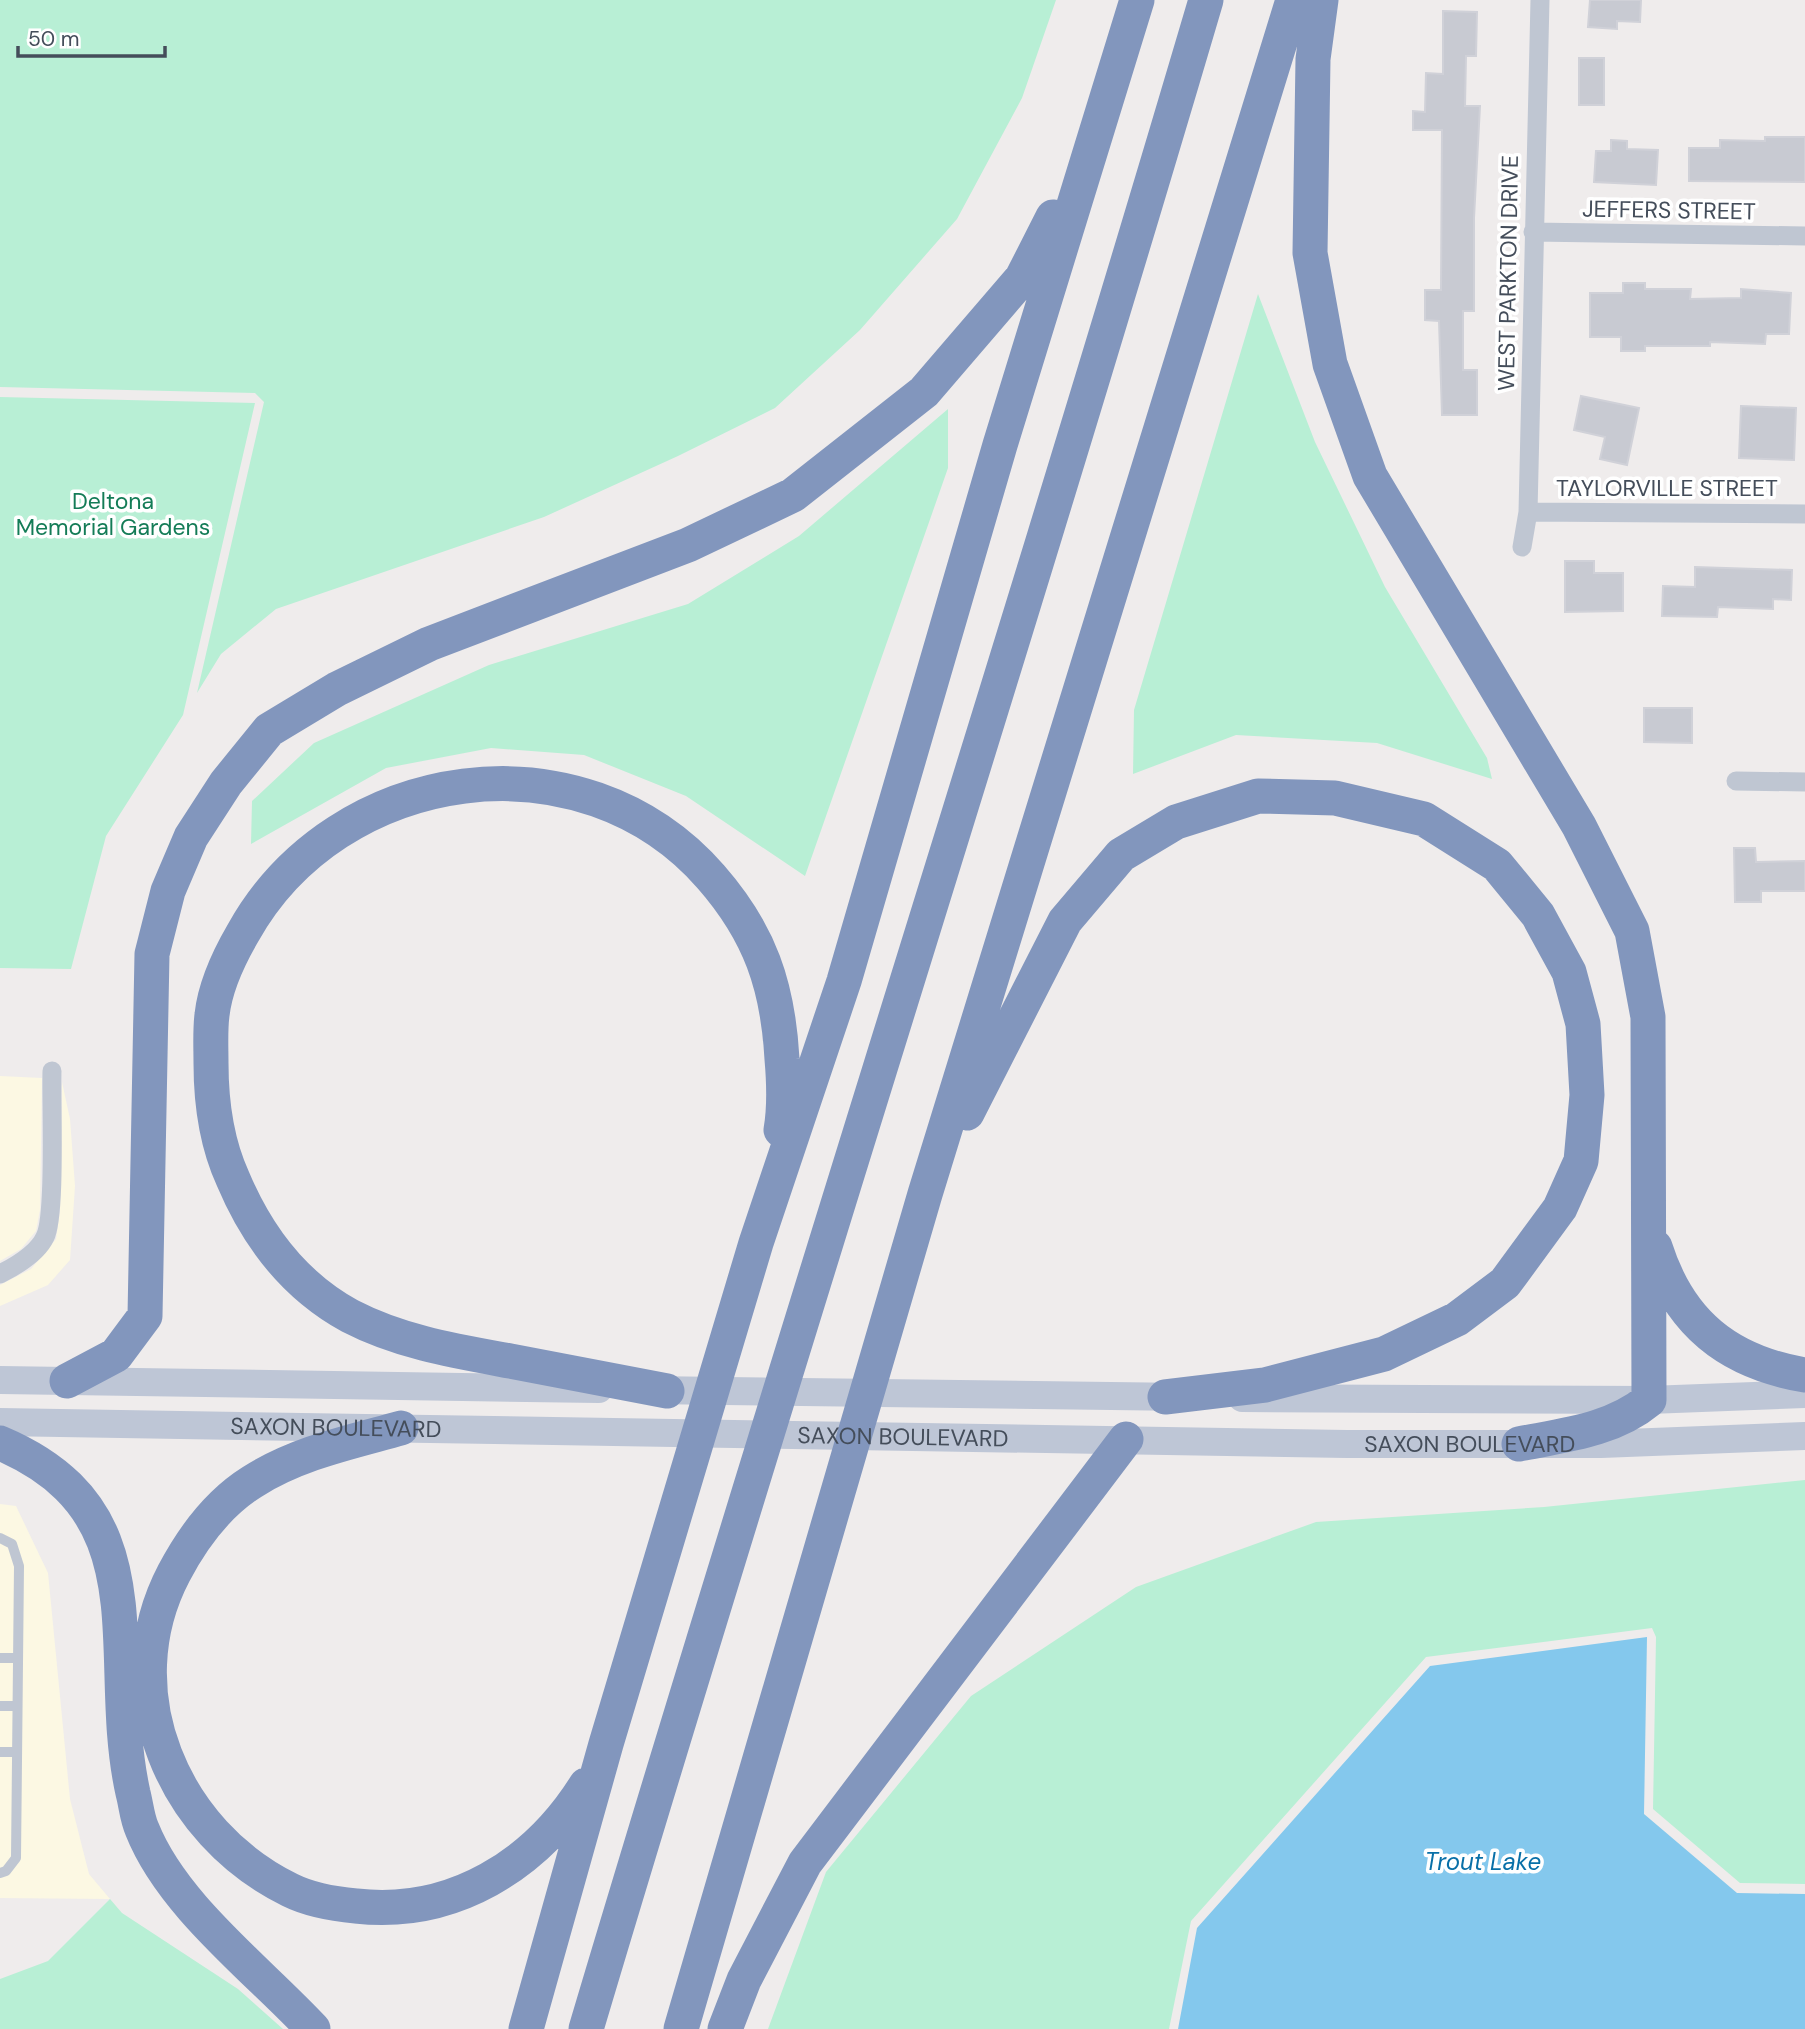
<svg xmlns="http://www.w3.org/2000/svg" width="1805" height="2029" font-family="'DM Sans',sans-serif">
<rect width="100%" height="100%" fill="#efecec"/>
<!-- commercial -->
<path fill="#fcf8e3" d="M0,1076L42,1078L40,1210L36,1231L21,1249L0,1261Z
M62,1082L70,1119L75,1186L70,1260L48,1285L0,1306V1285L31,1269L56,1239L60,1211Z
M0,1504L16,1506L48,1573L70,1799L89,1874L110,1899L0,1898Z"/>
<!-- green -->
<path fill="#b8efd5" d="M0,0H1056L1022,98L957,219L860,330L775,408L678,456L544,517L276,609L221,654L197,693L264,402L255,393L0,387Z
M1258,294L1315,442L1385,587L1487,758L1492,779L1377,743L1236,735L1133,774L1134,710Z
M0,397L255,403L183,715L106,836L71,969L0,968Z
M948,409V468L805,876L686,796L584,755L491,748L386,768L251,844L252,801L314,743L489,665L688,604L799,536Z
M1805,1480V1884L1740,1883L1653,1809L1656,1637L1652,1628L1426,1657L1191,1921L1169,2029H768L826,1872L971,1696L1136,1587L1316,1522L1544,1507Z
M110,1899L122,1913L238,1989L283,2029H0V1979L48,1961Z"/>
<!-- water -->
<path fill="#84c8ed" d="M1647,1637L1644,1814L1737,1893L1805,1894V2029H1178L1197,1928L1430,1666Z"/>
<!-- building -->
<path fill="#c8cad2" stroke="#d0d1d8" stroke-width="2" d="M1590,0H1641L1640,22L1617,21V29L1588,27Z
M1443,11L1477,12L1476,56H1466L1465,106H1480L1474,218V311H1463V370H1477V415H1442L1439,321L1425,320V290H1441L1442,130H1413V111L1425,112L1426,73L1443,74Z
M1579,58H1604V105H1579Z
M1765,137H1805V182L1689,181V148H1720V140L1765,141Z
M1611,140L1627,141V149L1658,150L1656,185L1594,182L1596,151H1611Z
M1623,283H1645V289H1691L1690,299L1741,298V289L1791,293L1789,334H1766L1765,344L1710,342V346H1645V351H1621V337H1590V293H1623Z
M1581,396L1639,408L1627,465L1600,459L1605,437L1574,430Z
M1741,406L1796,408L1794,460L1739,458Z
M1565,561H1594V573H1623V611L1565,612Z
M1695,567L1792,570L1791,600L1773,599V609L1718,607L1717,617L1662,616L1663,586L1695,587Z
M1644,708H1692V743L1644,742Z
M1734,848H1755L1756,862L1805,861V891H1761V902H1735Z"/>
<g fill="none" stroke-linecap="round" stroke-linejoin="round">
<!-- lane -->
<path stroke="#bfc6d2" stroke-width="10" d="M0,1538L12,1544L19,1566L16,1858L6,1871L0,1873
M0,1658H17
M0,1706H16
M0,1752H16"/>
<!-- street -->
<path stroke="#bfc6d2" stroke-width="19" d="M1533,232L1805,236
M1528,512L1805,514
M1522,547L1528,512L1540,0
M1736,781L1805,782
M0,1274C16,1266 37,1254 45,1237C56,1216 51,1101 52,1071"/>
<!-- secondary -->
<g stroke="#bec6d6" stroke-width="28">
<path d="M0,1380L599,1389"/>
<path d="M647,1390L1187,1397"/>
<path d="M1242,1398L1649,1400L1805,1394"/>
<path id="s1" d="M0,1422L1347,1444H1601L1805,1436"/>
</g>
<!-- highway -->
<path stroke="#8296bd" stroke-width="35" d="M1321,0L1313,59L1310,253L1330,364L1370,476L1579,826L1632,931L1648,1017L1649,1400C1613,1430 1565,1435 1519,1444
M967,1113L1065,921L1121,855L1176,822L1258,796L1335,798L1424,819L1497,865L1538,915L1569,972L1583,1024L1587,1095L1581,1161L1560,1208L1505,1283L1457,1319L1384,1354L1265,1385L1165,1397
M1655,1247C1679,1323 1728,1362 1805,1375
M67,1381L116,1355L145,1316L152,954L168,891L191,837L226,783L269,730L337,689L429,644L688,545L793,495L924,392L1022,278L1053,217
M667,1391C615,1381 563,1371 510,1361C455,1351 400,1342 350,1316C295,1286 257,1236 233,1179C216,1142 211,1103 211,1063C211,1047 210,1030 212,1015C215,987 229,957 243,933C337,764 582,729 711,877C760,933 778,986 782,1059C784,1082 785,1107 781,1130
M401,1428C351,1442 297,1453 252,1482C217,1504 193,1537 174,1573C112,1691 173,1833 290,1890C310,1900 334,1904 356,1906C453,1917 536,1865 586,1785
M0,1443C165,1513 102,1654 133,1793C136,1804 137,1818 142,1829C172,1905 257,1969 313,2029
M526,2029L606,1744L756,1243L844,981L1000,445L1137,0
M586,2029C788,1351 1006,678 1206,0
M681,2029L925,1194L1293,0
M725,2029L744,1980L805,1863L1126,1439"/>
</g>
<g text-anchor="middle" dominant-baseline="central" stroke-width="7" stroke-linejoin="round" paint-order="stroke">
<!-- street labels -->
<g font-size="23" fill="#444d5a" stroke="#fff">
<text transform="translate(1669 210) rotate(1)">JEFFERS STREET</text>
<text transform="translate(1508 273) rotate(-89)">WEST PARKTON DRIVE</text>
<text x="1667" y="488">TAYLORVILLE STREET</text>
<text stroke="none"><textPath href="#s1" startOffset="336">SAXON BOULEVARD</textPath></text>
<text stroke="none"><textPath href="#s1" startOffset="903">SAXON BOULEVARD</textPath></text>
<text stroke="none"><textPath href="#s1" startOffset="1470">SAXON BOULEVARD</textPath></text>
</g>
<!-- park labels -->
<g font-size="23" fill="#147c57" stroke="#fff">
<text x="113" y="501">Deltona<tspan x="113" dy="26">Memorial Gardens</tspan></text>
</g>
<!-- water labels -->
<g font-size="24" font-style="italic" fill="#0970a8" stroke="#fff">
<text x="1483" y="1861">Trout Lake</text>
</g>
</g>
<!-- scale -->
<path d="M18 46v10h147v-10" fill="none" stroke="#444d5a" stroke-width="3.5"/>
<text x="28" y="46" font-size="21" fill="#444d5a" stroke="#ffffff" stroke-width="5" paint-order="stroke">50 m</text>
</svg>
